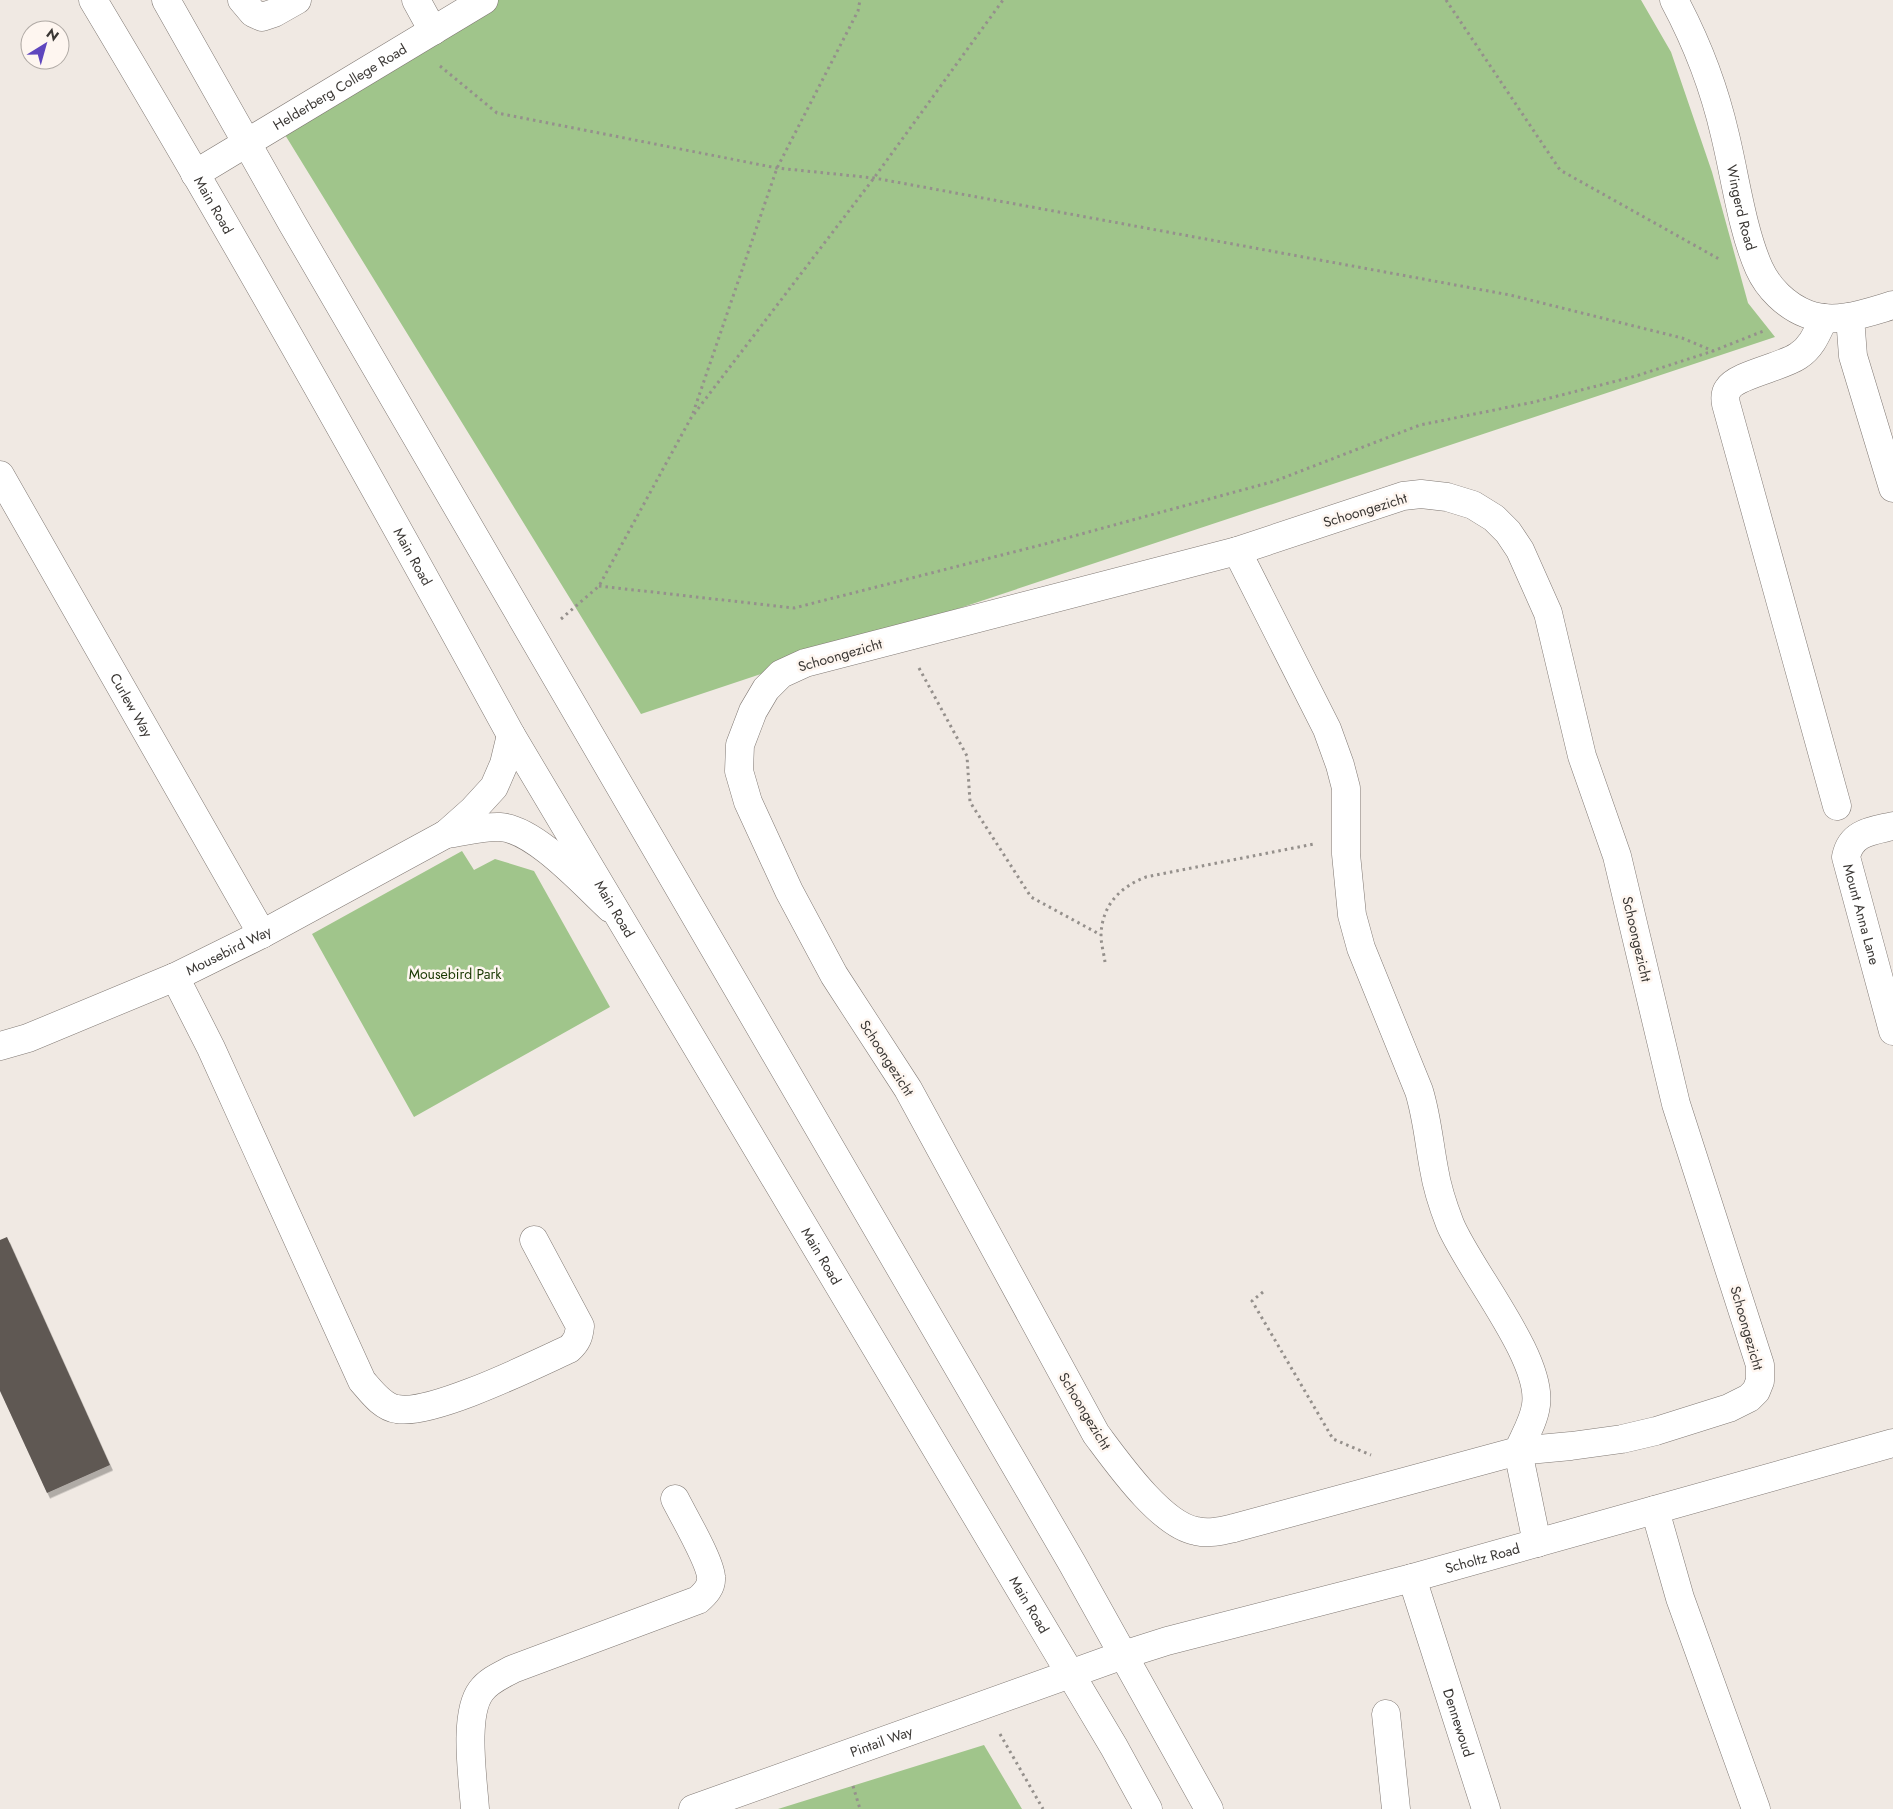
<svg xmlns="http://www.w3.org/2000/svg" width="1893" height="1809" font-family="Jost,sans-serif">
<defs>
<filter id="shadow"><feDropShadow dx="3" dy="5.5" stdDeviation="0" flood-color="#0004"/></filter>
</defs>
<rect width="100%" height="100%" fill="#f0e9e3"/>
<!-- green -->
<path fill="#a0c58b" d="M488,0H1641L1671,52L1712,172L1748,303L1775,337L641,714L279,125Z
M462,851L474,870L495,859L534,871L610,1007L414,1117L312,934Z
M984,1745L1022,1809H778Z"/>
<!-- building -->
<path fill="#5f5853" filter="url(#shadow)" d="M7,1237L110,1465L47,1493L0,1391V1240Z"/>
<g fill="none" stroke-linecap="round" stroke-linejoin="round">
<!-- minor casing -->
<g stroke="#807974" stroke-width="29">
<g id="minor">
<path d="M242,0L253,13L262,17L274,13L297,0"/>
<path d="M416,0L433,31"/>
<path id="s1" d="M1674,0C1697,43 1714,87 1725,135C1735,176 1742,230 1759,268C1768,288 1786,306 1807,314C1835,325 1866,313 1893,305"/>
<path id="s2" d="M195,174L484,0"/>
<path d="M1850,317L1853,356L1893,488"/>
<path d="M1824,318C1817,333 1812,347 1798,356C1782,367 1736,375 1728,389C1725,393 1725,399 1726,404L1837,806"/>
<path id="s3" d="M0,475L262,934"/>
<path d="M1421,494L1447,497L1473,505L1494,518L1508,532L1520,550L1548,613L1582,756L1617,856L1676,1104L1760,1365V1381L1756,1391L1749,1398L1729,1408L1656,1431L1622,1439L1571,1446L1518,1451L1234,1528C1221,1531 1209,1534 1196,1531C1161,1525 1117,1462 1096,1434L908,1089L834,975L789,891L748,802L739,771L740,745L753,711L766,689L781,674L805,663L1237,551L1403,496Z"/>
<path d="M1237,551L1327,729L1340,765L1346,788V854L1352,915L1361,948L1419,1091C1427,1117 1429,1143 1434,1169C1437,1188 1443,1206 1450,1224C1469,1270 1543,1358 1536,1405C1534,1421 1524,1437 1518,1451"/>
<path id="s4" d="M1893,826C1872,831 1851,832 1846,857L1893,1031"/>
<path d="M446,834C462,832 484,826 500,827C535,829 584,884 610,908"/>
<path d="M175,977L211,1048L362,1381C371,1391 382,1407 397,1409C431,1416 534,1365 569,1349C577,1342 579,1336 580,1326L534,1240"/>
<path id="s5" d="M0,1046L28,1038L175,977L262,934L446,834L473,810L494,787L504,764L511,735"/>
<path d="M1518,1451L1537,1543"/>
<path d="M1655,1510L1680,1598L1756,1809"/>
<path id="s6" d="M1412,1578L1486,1809"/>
<path d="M1386,1714L1396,1809"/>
<path d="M475,1809C473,1779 463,1715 481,1691C489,1680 502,1675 513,1669L698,1600C705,1594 712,1587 711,1577C710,1561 683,1515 675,1499"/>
<path id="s7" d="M693,1809L1123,1655L1167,1641L1412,1578L1893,1443"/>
</g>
</g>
<!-- major casing -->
<g stroke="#807974" stroke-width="29">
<g id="major">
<path id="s8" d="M93,0C238,242 376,488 511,735L1114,1747L1148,1809"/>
<path d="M166,0L292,223L1072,1563L1209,1809"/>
</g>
</g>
<!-- path -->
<path stroke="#95908c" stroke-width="3" stroke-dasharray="2.5 4" stroke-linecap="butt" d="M1446,0L1560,170L1719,259
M440,66L497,113L777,168L874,178L1510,295L1682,338L1713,351
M694,414L874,178L1003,0
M599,586L794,608L1041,545L1275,481L1420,425L1534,402L1636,376L1713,351L1766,330
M561,619L599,586L692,416L777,168L858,11L860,0
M919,668L967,756L970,802L1031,897L1101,935
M1105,962C1104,954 1101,944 1101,935C1102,905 1120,887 1146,877L1314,844
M1263,1292L1252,1301L1333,1439L1371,1455
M1000,1734L1043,1809
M853,1786L860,1809"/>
<!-- minor -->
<use href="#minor" stroke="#fff" stroke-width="28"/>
<!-- major -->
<use href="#major" stroke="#fff" stroke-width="28"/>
</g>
<g text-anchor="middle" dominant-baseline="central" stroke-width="5" stroke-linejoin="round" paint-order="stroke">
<!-- street labels -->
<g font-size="14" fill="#3a3734" stroke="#fef6f0">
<text stroke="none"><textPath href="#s2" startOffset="169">Helderberg College Road</textPath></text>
<text stroke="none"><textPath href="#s8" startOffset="238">Main Road</textPath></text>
<text stroke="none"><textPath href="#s1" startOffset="219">Wingerd Road</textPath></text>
<text transform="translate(1365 510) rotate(-17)">Schoongezicht</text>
<text stroke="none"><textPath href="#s8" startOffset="642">Main Road</textPath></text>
<text transform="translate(840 655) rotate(-16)">Schoongezicht</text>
<text stroke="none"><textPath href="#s3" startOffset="265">Curlew Way</textPath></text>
<text stroke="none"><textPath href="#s8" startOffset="1048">Main Road</textPath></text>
<text stroke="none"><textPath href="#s4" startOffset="120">Mount Anna Lane</textPath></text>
<text transform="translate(1637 939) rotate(77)">Schoongezicht</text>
<text stroke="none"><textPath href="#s5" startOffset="248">Mousebird Way</textPath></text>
<text transform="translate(887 1058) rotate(57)">Schoongezicht</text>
<text stroke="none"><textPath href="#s8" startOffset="1452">Main Road</textPath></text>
<text transform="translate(1747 1328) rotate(74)">Schoongezicht</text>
<text transform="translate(1085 1411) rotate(59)">Schoongezicht</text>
<text stroke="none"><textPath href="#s7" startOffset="829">Scholtz Road</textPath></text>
<text stroke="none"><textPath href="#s8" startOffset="1858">Main Road</textPath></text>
<text stroke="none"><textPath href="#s6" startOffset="152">Dennewoud</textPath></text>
<text stroke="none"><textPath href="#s7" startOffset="200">Pintail Way</textPath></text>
</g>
<!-- park labels -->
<g font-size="14" fill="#183700" stroke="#fef6f0">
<text x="455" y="974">Mousebird Park</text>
</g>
</g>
<!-- north arrow -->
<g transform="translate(45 45) rotate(37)"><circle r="24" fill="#fef6f0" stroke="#b0aaa5"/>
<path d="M0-4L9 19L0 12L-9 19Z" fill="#5e46be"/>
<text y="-8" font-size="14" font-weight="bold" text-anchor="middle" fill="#3a3734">N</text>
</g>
</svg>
